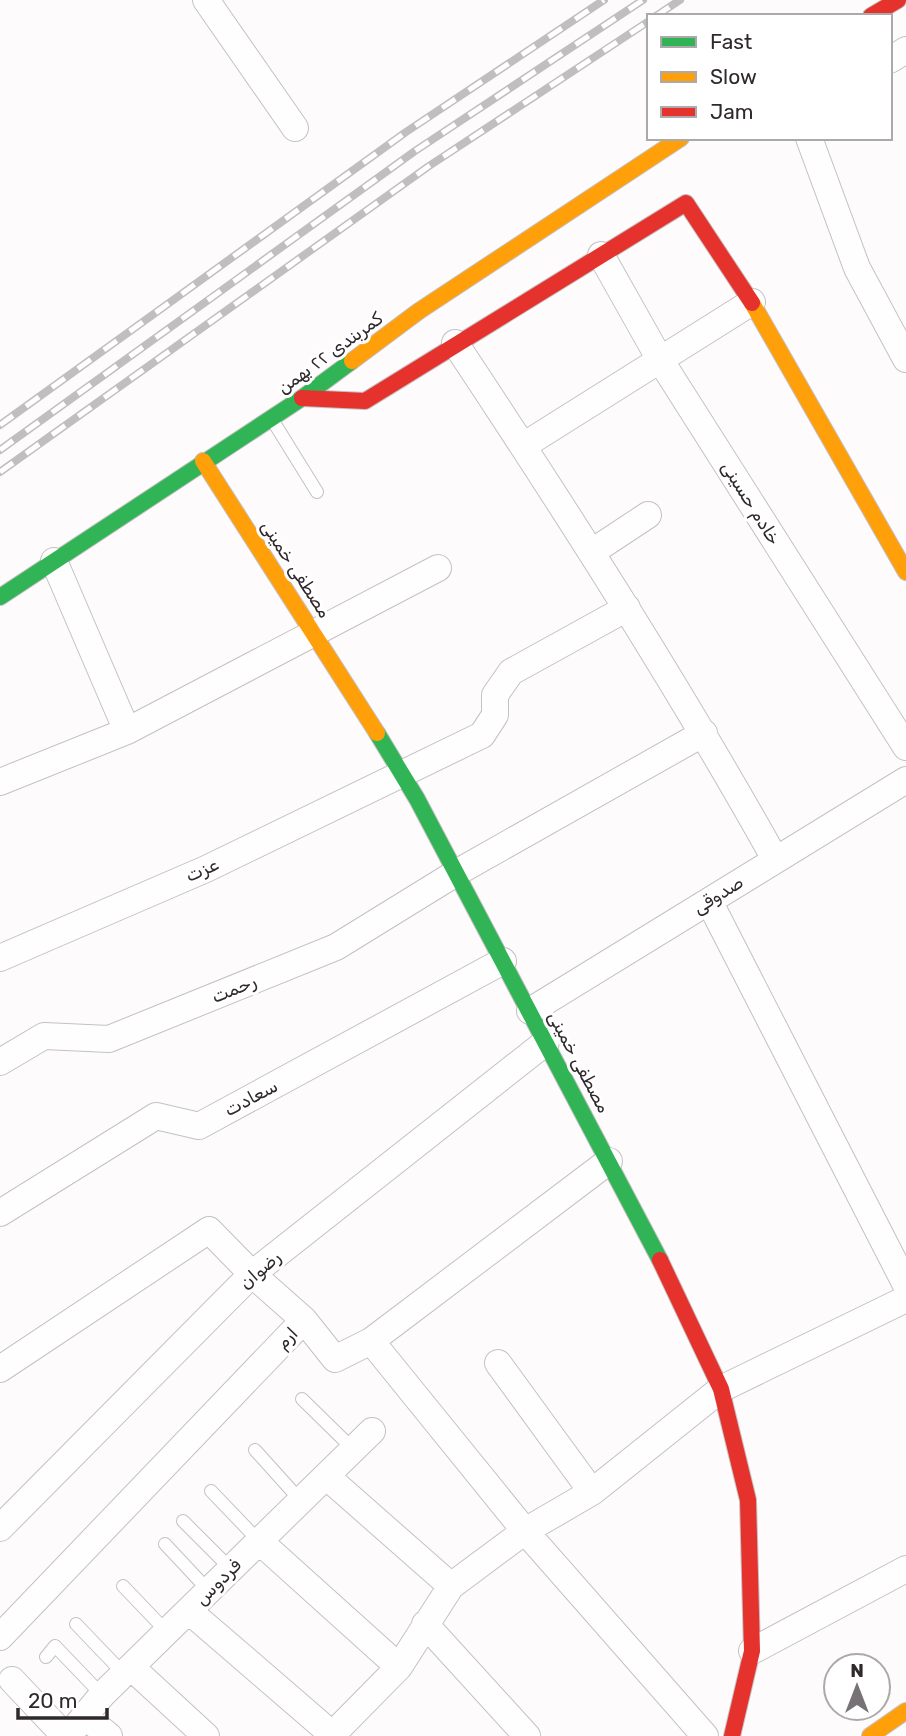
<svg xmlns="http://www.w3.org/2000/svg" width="906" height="1736" font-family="Rubik,'Noto Sans Arabic',sans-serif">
<rect width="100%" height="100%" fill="#fdfbfc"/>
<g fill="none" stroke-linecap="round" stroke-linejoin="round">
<!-- lane casing -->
<g stroke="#c5c1c3" stroke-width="14">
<path id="lane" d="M273,421L317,492
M302,1399L353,1449
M255,1450L301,1501
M211,1491L259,1541
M183,1521L231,1569
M165,1544L209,1591
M123,1586L167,1632
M76,1624L124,1674
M46,1657L55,1646L102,1695"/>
</g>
<!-- street casing -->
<g stroke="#c5c1c3" stroke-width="28">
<path id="street" d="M206,0L295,128
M890,60L906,50
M809,138L857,268L906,359
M601,255L659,358L906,747
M455,343C567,512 676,682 775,859
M523,446L752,302
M592,552L648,515
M54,561L127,731
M0,782L127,731L438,568
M709,901L906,1285
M0,958L206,869L482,735L495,715V695L511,672L627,608
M530,1011L906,780
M0,1062L44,1036L109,1039L336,947L456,873L704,733
M0,1213L156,1116L199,1126L503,961
M371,1341L525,1531L705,1736
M498,1363L592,1492
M0,1369L209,1230L252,1274L304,1320
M326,1476L451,1586
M0,1528L252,1274L546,1042
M259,1541L399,1667
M189,1611L334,1736
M425,1624L527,1736
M0,1637L304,1320L335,1359L371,1341L609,1161
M752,1651L906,1569
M131,1667L206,1736
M12,1680L65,1736
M85,1716L109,1736
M68,1736L102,1695L372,1431
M331,1736L399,1667L451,1586L525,1531L592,1492L721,1389L906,1299"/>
</g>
<!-- fast casing -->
<g stroke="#c5c1c3" stroke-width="18">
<path id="fast" d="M0,597L302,398L352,361
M377,733L417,799L660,1260"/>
</g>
<!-- slow casing -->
<g stroke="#c5c1c3" stroke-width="18">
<path id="slow" d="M752,303L906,572
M352,361L419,311L681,138
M203,461L377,733
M870,1736L906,1711"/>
</g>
<!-- jam casing -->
<g stroke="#c5c1c3" stroke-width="18">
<path id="jam" d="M871,16L898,0
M302,398L365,401L686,203L752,303
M660,1260L721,1389L748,1500L752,1651L732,1736"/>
</g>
<!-- lane -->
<use href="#lane" stroke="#fffeff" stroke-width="12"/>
<!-- street -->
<use href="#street" stroke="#fffeff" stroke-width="26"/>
<!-- fast -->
<use href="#fast" stroke="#30b455" stroke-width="16"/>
<!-- slow -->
<use href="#slow" stroke="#ff9f0a" stroke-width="16"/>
<!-- jam -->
<use href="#jam" stroke="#e5322d" stroke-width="16"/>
<!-- rail casing -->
<g stroke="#bfbfbf" stroke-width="8">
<path id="rail" d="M656,16L680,0
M0,425L406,132L604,0
M0,450L415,151L643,0
M0,472L429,166L649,21"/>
</g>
<!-- rail -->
<use href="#rail" stroke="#fff" stroke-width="5" stroke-dasharray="16" stroke-linecap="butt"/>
</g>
<g text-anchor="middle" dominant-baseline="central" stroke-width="6" stroke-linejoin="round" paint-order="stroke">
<!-- street labels -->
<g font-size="18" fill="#2f292c" stroke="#fff">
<text transform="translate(330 353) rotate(-36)">کمربندی ۲۲ بهمن</text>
<text transform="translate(751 503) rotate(58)">خادم حسینی</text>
<text transform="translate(296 569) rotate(57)">مصطفی خمینی</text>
<text transform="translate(202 870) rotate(-24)">عزت</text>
<text transform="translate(718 895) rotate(-32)">صدوقی</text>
<text transform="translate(234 989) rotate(-22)">رحمت</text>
<text transform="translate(579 1062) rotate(62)">مصطفی خمینی</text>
<text transform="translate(251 1098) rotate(-28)">سعادت</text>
<text transform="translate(260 1270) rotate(-41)">رضوان</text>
<text transform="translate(287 1338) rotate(-46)">ارم</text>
<text transform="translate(218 1582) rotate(-45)">فردوس</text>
</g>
</g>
<!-- legend -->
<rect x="647" y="14" width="245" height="126" fill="#ffffff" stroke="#aca9ab" stroke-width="2"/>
<rect x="661" y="37" width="35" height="10" fill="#30b455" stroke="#aca9ab" stroke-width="2"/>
<text x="710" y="49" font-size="21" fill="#2f292c">Fast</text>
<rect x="661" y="72" width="35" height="10" fill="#ff9f0a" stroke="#aca9ab" stroke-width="2"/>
<text x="710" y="84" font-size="21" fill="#2f292c">Slow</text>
<rect x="661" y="107" width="35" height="10" fill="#e5322d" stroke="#aca9ab" stroke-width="2"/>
<text x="710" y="119" font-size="21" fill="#2f292c">Jam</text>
<!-- north arrow -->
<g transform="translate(857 1687)"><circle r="33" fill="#ffffff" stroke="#aca9ab" stroke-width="2"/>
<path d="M0-5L12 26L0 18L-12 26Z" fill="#777275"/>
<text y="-10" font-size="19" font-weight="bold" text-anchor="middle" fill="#2f292c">N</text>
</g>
<!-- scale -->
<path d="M18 1708v10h89v-10" fill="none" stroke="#2f292c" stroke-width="3.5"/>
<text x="28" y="1708" font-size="21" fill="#2f292c" stroke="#ffffff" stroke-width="5" paint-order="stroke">20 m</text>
</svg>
